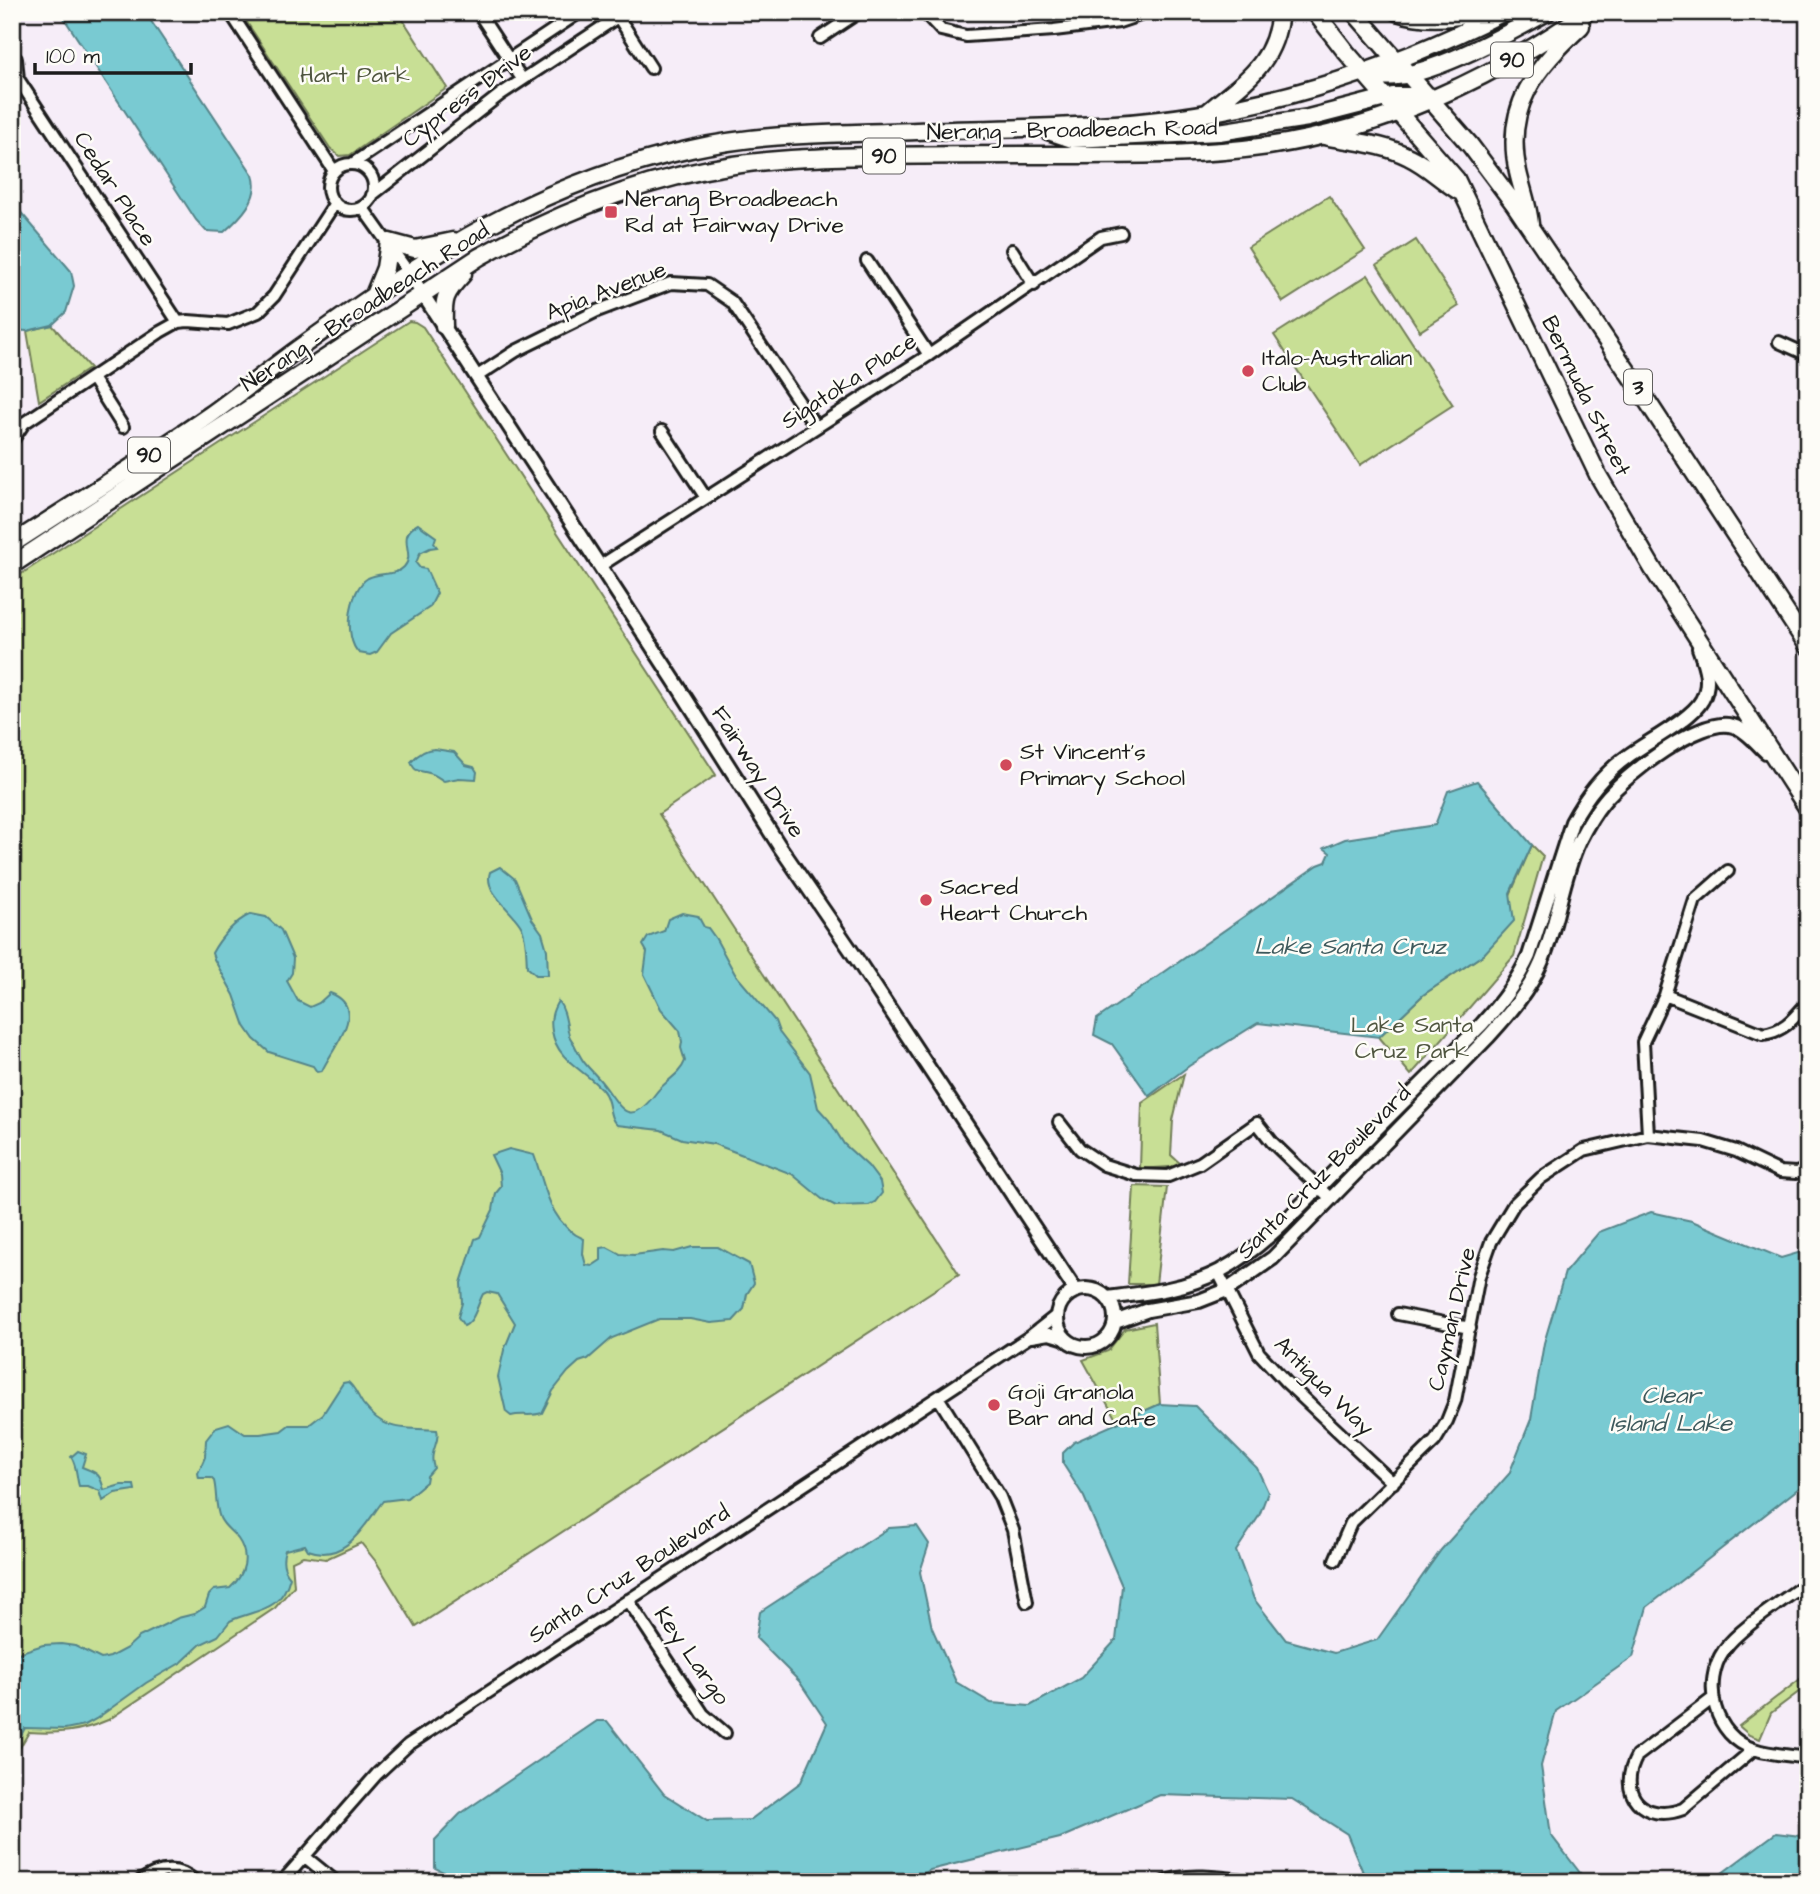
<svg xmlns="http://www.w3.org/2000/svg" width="1820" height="1894" font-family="'Architects Daughter',sans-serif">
<rect width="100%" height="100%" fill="#f6edf8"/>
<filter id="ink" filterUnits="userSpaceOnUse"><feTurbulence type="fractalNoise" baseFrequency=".0143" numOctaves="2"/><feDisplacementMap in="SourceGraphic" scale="14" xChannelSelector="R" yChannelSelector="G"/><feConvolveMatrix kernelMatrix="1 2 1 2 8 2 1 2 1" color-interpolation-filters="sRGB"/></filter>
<g filter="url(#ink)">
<!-- green -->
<path fill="#c8df95" stroke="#727e58" stroke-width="2" d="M240,12H398L447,88L350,155L339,156L330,148Z
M1329,196L1365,250L1283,302L1248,247Z
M1416,240L1459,306L1420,331L1377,265Z
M1368,275L1453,405L1360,465L1274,335Z
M409,321L415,322L423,327L716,775L659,814L959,1274L416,1627L377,1563L361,1543L326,1559L303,1556L292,1561L294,1586L275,1608L108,1720C80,1732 58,1734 29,1732L12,1761V580Z
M52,325L90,368L39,401L27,331Z
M1532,845L1543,856L1514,956L1411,1075L1379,1037L1423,995L1484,954Z
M1184,1074L1173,1120L1171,1155L1183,1166L1140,1169L1142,1103Z
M1134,1186L1167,1187L1156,1284H1128Z
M1154,1323L1160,1404L1118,1423L1083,1360L1108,1351L1125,1329Z
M1808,1673V1685L1771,1713L1760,1739L1749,1735L1739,1726Z"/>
<!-- water -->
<path fill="#79cad2" stroke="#548489" stroke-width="2" d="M60,12H145L253,175C261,198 240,218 224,232L206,231L196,220Z
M12,202L71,271L74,286L66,312L52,325L27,331L12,330Z
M418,524L436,537L434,543L437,547L430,548L420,553L416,563L420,568L426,569L437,593L430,607L391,633L377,652L370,655L359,653C343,638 349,589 368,578C379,572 396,576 404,567C417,553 394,537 418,524Z
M435,749L454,752L466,765L474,767L477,772L476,779L459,778L444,781C439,778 434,774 429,773C419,770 415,773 411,762C417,755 426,749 435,749Z
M1477,781L1532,845L1510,893L1514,921L1484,954L1423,995L1379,1037L1258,1023L1189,1066L1149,1096L1112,1044L1094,1035L1097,1019L1318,865L1326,862L1330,853L1324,848L1345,839L1435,825L1448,791Z
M500,867L515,879L532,919L542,933L547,950L548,975H536L527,967C526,953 527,941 522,928C514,911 483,893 490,872Z
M682,913L698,916L704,927L708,928L716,939L735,974L775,1021L779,1032L810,1073L818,1108L829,1120L844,1144L868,1166L880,1182L882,1193L875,1202L869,1205L836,1206L822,1199L792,1174L735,1152L714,1144L682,1139L661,1130L617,1125C607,1117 612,1102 603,1091C586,1070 557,1062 552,1031C550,1019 552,1011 558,1001C566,1011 566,1024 569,1035C570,1039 573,1041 574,1044C584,1065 585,1063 599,1079C620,1103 626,1133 656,1093C665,1081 680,1075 685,1061L681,1048L682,1042L680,1031L661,1009L644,974L647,952L643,945L648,937L664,931L668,919Z
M251,914L266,917L281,930L293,958L292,973L287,981L298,1001L310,1007L319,1003L330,993C371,1008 330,1051 322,1071L317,1072L313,1066L269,1052L254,1039L245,1026L234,995L214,959L212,953C220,938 235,921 251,914Z
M509,1149L534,1155C545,1185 549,1224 584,1239L583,1254L586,1265L592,1266L601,1260V1248L607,1247L620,1254L634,1255L663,1251L674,1252L692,1247H718L749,1264L754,1283L747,1294L744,1309L733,1321L711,1323L690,1319H659L612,1338L588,1359L579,1362L568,1372L553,1391L542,1413C531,1417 522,1413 511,1416L506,1412L498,1377L504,1350L515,1323L497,1294L487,1292L483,1294C477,1305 475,1321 464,1326L458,1317L462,1303L461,1283L475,1239L480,1237L493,1210L496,1193L501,1187L500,1174L491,1155Z
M1651,1212L1692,1221L1781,1258L1808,1250V1481L1647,1607L1633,1657L1556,1711L1541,1766L1551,1835L1587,1882H1367L1347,1834L1292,1799L1160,1795L1060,1838L930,1870L911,1882H463L435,1868V1840L460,1814L597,1721H607L664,1794L707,1821L750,1820L801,1782L827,1723L799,1681L756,1638L760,1612L889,1528L917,1526L929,1544L920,1572L932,1628L956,1682L991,1703L1030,1706L1081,1678L1116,1640L1122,1586L1084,1497L1063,1464V1453L1074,1442L1160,1404L1195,1406L1257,1468L1268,1492L1259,1516L1236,1551L1254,1599L1286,1640L1334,1653L1377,1640L1441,1550L1509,1474L1531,1419L1544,1343L1565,1272L1599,1232Z
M348,1382C355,1387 358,1397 363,1404C386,1434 405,1427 437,1430C441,1442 428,1451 434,1468L427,1476L426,1482L407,1498L383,1501C364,1525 346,1564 308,1550L305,1545L285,1550C282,1559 283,1569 290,1577C281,1613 255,1609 230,1621L218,1636L201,1644L182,1662L146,1683L96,1719L85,1725L65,1729L25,1728L12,1752V1655L43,1645L61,1644L75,1646L101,1659L110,1657L127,1648L139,1637L178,1618L194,1614L205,1607L209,1595L214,1590L230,1588C245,1575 250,1556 238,1539C232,1531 224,1527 220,1518C215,1506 217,1493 214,1481L211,1478H199L198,1473L205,1457L206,1440L216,1427L229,1423L245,1434H260L281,1431L289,1425H309L323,1414L343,1383Z
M78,1451L86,1454L82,1467C97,1473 100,1473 104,1490L121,1485H134L135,1490L115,1493L103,1501L100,1491L88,1486H79C76,1476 77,1465 71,1457Z
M1776,1833L1808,1837V1882H1710Z"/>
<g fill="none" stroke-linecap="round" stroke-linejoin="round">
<!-- minor casing -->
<g stroke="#1c1c1c" stroke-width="16">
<path id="minor" d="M230,12L334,171
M478,12L522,79
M615,12L651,68
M924,12L941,30L966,36L1054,30L1119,22L1149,12
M820,38L859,12
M12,56L16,59L18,79
M12,76L18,79L178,322
M352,164L580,12
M328 187a23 23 0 1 1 46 0a23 23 0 1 1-46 0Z
M372,195L501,94L625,12
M362,207L409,273
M1012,250L1034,285
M867,261L929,355
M1779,342L1808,355
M476,377L516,351L597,311L671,283L707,285L732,302L816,427
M92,378L123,427
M662,431L706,498
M12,441L24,423L160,332L178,322L188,321L228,324L258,312L274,296L335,203
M600,566L929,355L1101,237L1121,233
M1665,995L1763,1034C1785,1031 1794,1018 1808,1002
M1059,1122L1080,1149L1104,1165L1136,1175L1168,1176L1200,1163L1257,1123L1272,1142L1330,1198
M1648,1135L1643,1042L1665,995L1695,900L1728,871
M1218,1272L1259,1353L1286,1382L1393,1483
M1398,1314L1470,1328
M1031,1337L1049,1334L1066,1339
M938,1397L1000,1497L1013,1530L1027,1602
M1335,1560L1351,1523L1435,1441L1447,1421L1455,1401L1479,1276L1491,1242L1514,1204L1541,1178L1584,1150L1648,1135L1703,1141L1736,1151L1780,1172L1796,1173L1808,1169
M1808,1582C1786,1599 1738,1629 1724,1650C1701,1683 1714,1737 1754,1749C1771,1755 1791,1755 1808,1758
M628,1600L703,1714L725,1733
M1712,1699L1637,1756C1616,1793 1643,1824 1683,1809L1754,1749
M304,1856L336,1882
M139,1882C159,1868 178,1866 196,1882
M282,1882L377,1774L408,1745L938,1397L1029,1337L1057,1315
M1164,1882C1187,1871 1233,1879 1259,1882"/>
</g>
<!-- tertiary casing -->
<g stroke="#1c1c1c" stroke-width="18">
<path id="tertiary" d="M409,273L674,680L780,847L850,949L1076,1291
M1057 1318a29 29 0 1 1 58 0a29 29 0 1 1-58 0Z
M1107,1298C1147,1293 1183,1290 1220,1271C1264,1247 1300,1206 1336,1170C1384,1121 1433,1073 1482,1024C1501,1003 1517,982 1529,956L1572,822C1586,796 1604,773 1628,756C1647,742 1692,719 1702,700C1712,682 1705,665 1699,648
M1115,1322L1148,1310L1199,1301L1227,1290L1273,1258L1489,1036C1509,1014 1529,991 1541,963C1558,924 1561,880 1579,841C1586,827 1594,813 1604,801C1624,776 1701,716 1733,726C1746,729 1757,744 1766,752"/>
</g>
<!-- primary casing -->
<g stroke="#1c1c1c" stroke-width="21">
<path id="primary" d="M1315,12L1346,52L1456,179L1598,475L1653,569L1808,809
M1354,12L1470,145L1515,205L1634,381L1808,646
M1397,12C1424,21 1451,19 1479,12
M1365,73C1375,75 1386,78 1397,76C1439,72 1509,33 1547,12
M1208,112C1244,81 1275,65 1280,12
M1048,131L1072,139L1219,132L1308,118L1393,96H1429
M1324,136C1353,142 1382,143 1409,157C1428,166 1442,181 1459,191
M1530,224C1528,204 1522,190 1518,172C1503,106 1537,67 1581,26
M374,295L385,268L389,242L415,249L453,241
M444,326C443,299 444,294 463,274
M12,544C78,501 145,460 210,415C241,393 271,368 302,346C426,256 540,182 691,149C756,134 821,134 886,132C962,129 1039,129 1115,124C1250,115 1383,74 1504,12
M12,565L479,257C558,213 644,178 734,165C781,158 827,157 873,156C941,155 1009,155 1077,155C1141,155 1205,155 1268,146C1383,129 1492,79 1587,12"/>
</g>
<!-- minor -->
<use href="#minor" stroke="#fdfcf7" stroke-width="10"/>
<!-- tertiary -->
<use href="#tertiary" stroke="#fdfcf7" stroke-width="12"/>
<!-- primary -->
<use href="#primary" stroke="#fdfcf7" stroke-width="16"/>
</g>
</g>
<!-- markers -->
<g fill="#d1495b" stroke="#fdfcf7" stroke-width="2.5">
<rect x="604" y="205" width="14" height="14" rx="3.5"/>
<circle cx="1248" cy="371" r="7"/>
<circle cx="1006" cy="765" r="7"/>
<circle cx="926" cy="900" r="7"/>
<circle cx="994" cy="1405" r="7"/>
</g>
<g text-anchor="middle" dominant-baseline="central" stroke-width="5" stroke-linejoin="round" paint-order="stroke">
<!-- shield labels -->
<g fill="#fdfcf7" stroke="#605f5e" stroke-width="2">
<rect x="1491" y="42.5" width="42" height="35" rx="5"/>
<rect x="863" y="138.5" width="42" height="35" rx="5"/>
<rect x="1624" y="369.5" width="28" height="35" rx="5"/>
<rect x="128" y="437.5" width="42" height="35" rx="5"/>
</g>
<g font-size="21" font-weight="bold" fill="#1c1c1c">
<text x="1512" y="60">90</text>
<text x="884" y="156">90</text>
<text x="1638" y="387">3</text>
<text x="149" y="455">90</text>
</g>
<!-- park labels -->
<g font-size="23" fill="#505640" stroke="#fdfcf7">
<text x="355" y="75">Hart Park</text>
<text x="1412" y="1025">Lake Santa<tspan x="1412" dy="26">Cruz Park</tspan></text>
</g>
<!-- street labels -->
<g font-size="23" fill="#1c1c1c" stroke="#fdfcf7">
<text transform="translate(467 96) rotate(-37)">Cypress Drive</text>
<text transform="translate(1072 130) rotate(-1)">Nerang - Broadbeach Road</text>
<text transform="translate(115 189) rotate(57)">Cedar Place</text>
<text transform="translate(606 291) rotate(-21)">Apia Avenue</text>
<text transform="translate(365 307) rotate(-33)">Nerang - Broadbeach Road</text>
<text transform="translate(849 381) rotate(-33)">Sigatoka Place</text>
<text transform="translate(1586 396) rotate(64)">Bermuda Street</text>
<text transform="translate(758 772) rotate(57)">Fairway Drive</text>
<text transform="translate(1324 1172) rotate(-45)">Santa Cruz Boulevard</text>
<text transform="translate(1452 1319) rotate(-77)">Cayman Drive</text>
<text transform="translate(1324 1386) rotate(45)">Antigua Way</text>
<text transform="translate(629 1574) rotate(-33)">Santa Cruz Boulevard</text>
<text transform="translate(692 1656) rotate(55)">Key Largo</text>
</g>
<!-- poi labels -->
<g font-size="23" fill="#1c1c1c" stroke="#fdfcf7" text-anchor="start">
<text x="625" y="199">Nerang Broadbeach<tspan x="625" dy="26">Rd at Fairway Drive</tspan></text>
<text x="1262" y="358">Italo-Australian<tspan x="1262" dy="26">Club</tspan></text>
<text x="1020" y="752">St Vincent's<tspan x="1020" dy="26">Primary School</tspan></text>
<text x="940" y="887">Sacred<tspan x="940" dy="26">Heart Church</tspan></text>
<text x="1008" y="1392">Goji Granola<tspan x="1008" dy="26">Bar and Cafe</tspan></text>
</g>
<!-- water labels -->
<g font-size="24" font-style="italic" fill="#3d595c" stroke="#fdfcf7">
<text x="1350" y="947">Lake Santa Cruz</text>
<text x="1671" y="1396">Clear<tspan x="1671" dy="28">Island Lake</tspan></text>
</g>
</g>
<!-- margin -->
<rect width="1820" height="1894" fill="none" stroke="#fdfcf7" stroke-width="42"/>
<rect x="21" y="21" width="1778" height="1852" fill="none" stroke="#1c1c1c" stroke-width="2.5" filter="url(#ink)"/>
<!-- scale -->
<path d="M35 63v10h156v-10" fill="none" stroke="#1c1c1c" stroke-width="3.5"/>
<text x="46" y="63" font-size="21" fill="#1c1c1c" stroke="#fdfcf7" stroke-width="5" paint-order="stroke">100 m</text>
</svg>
